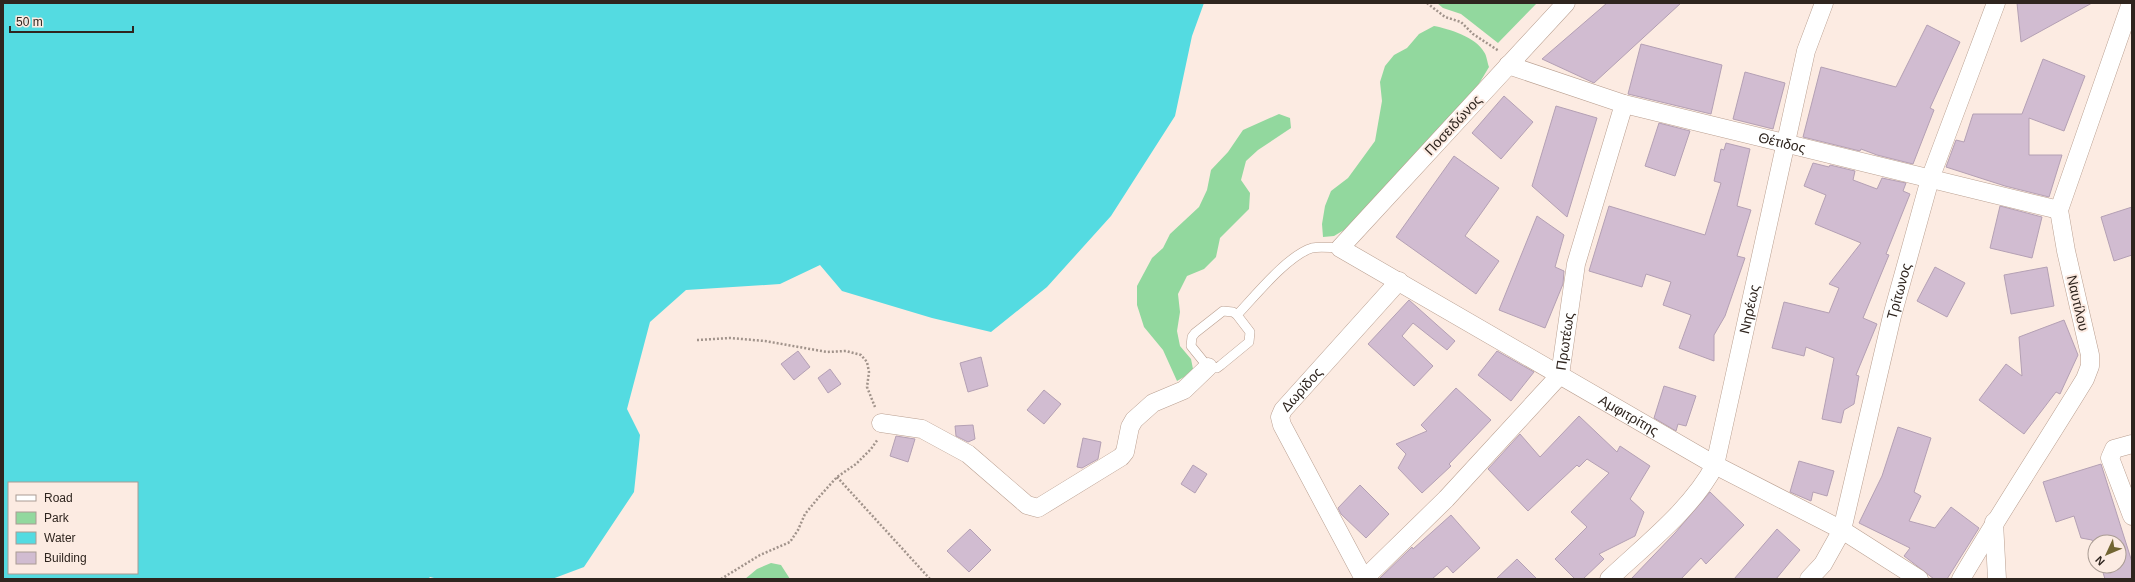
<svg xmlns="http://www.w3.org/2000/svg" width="2135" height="582" font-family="Helvetica,sans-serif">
<rect width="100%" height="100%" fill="#fcebe2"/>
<!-- green -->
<path fill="#92d89e" d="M1437,3H1537L1498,43L1461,14L1443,8Z
M1434,26C1449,29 1476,37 1484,52C1487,56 1487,62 1489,67L1474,92L1349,227L1334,236L1323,237L1322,224L1325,206L1331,191L1348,178L1375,141L1382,101L1380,82L1385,66L1394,55L1407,48L1419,34Z
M1279,114L1290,118L1291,128L1258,150L1246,161L1241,180L1250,193L1249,209L1220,238L1216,257L1204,269L1187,276L1178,294L1180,312L1177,331L1180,346L1191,359L1193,369L1184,377L1177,381L1163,350L1144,327L1137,305V286L1152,258L1163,248L1170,234L1199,207L1207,190L1211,170L1228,152L1243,130Z
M771,563L781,565L790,579H745L757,569Z"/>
<!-- water -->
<path fill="#54dbe1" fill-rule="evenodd" d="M3,3H1204L1192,36L1175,116L1111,216L1047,287L991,332L932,318L842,291L820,265L780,284L686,290L650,322L627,409L640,435L634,492L584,567L552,579H438L430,577L428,579H3ZM9,483H137V573H9Z"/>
<!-- building -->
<path fill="#d1bcd1" stroke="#b4a0b4" d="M1607,3H1681L1594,83L1542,59Z
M2017,3H2092L2021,42Z
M1927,25L1960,42L1930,108L1934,110L1913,164L1877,155L1861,149L1860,151L1803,137L1821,67L1896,87Z
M1641,44L1722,65L1711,114L1628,94Z
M2043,59L2085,76L2064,131L2029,118V155H2062L2049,197L2005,186L1946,167L1956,140L1964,142L1973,114H2022Z
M1745,72L1785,83L1773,129L1733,119Z
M1504,96L1533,122L1501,159L1472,133Z
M1556,106L1597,118L1567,217L1532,186Z
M1659,123L1690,131L1675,176L1645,166Z
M1726,143L1750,149L1737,206L1751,210L1737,256L1745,258L1725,316L1714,335V361L1679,348L1691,315L1663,305L1671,282L1646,274L1642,287L1589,271L1609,206L1705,235L1721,183L1714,181L1721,149L1724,150Z
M1454,156L1499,188L1465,236L1499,261L1476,294L1396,237Z
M1813,163L1829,167L1830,165L1855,171L1853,180L1877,189L1882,178L1906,183L1903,191L1910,194L1886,254L1889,255L1863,318L1877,324L1856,375L1859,376L1854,404L1844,410L1841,423L1822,419L1834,358L1806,347L1804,356L1772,348L1784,302L1829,313L1839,288L1829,284L1861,243L1815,224L1826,195L1804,186Z
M2000,206L2042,217L2032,258L1990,248Z
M2132,207V255L2114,261L2101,217Z
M1537,216L1564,235L1555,267L1564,271L1563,284L1545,328L1499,310Z
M1935,267L1965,283L1947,317L1917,301Z
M2047,267L2054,306L2011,314L2004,275Z
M1409,300L1455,341L1447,350L1413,323L1402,336L1433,366L1414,386L1368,344Z
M2064,320L2078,355L2060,394L2056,392L2024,434L1979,400L2006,364L2022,376L2019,337Z
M798,351L810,367L794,380L781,364Z
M1497,351L1534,372L1511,401L1478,375Z
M981,357L988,386L968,392L960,363Z
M830,369L841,384L828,393L818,378Z
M1664,386L1696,396L1686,426L1678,424L1676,431L1654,418Z
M1456,388L1491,420L1449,464L1451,466L1422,493L1398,468L1406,454L1396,444L1427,431L1421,425Z
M1044,390L1061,404L1044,424L1027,410Z
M1579,416L1617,452L1620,446L1650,466L1630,499L1644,512L1635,536L1599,554L1604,559L1583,579H1575L1555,559L1587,527L1571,512L1609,473L1587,459L1579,467L1577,465L1528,511L1488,469L1520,434L1540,457Z
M973,425L975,439L968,442L956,436L955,426Z
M1898,427L1931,438L1914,492L1921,496L1909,521L1935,528L1951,507L1979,528L1947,579H1934L1904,556L1910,548L1859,523L1882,476Z
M896,436L915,439L908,462L890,456Z
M1083,438L1101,442L1098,459L1082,468L1077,467Z
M1799,461L1834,471L1827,496L1813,492L1811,501L1790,492Z
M2101,464L2132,562V579H2105L2101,566H2119V542H2095V548L2092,540L2081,538L2074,516L2056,522L2043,482Z
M1193,465L1207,474L1195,493L1181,484Z
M1360,485L1389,514L1366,538L1341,514L1338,508Z
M1710,492L1744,525L1706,564L1701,558L1681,579H1631L1675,533Z
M1451,515L1480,548L1453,573L1447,566L1432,579H1379L1412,547L1413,549Z
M970,529L991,550L969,572L947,551Z
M1777,529L1800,550L1776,579H1734Z
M1517,559L1537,579H1496Z"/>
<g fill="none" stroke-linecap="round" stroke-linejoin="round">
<!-- lane casing -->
<g stroke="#b99f90" stroke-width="10">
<path id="lane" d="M1237,315L1250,332L1249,342L1221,365L1217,368L1208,367L1191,346L1192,337L1195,333L1223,311L1233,312L1237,315C1255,296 1288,255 1312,248C1321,246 1331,248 1340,248"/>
</g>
<!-- street casing -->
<g stroke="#b99f90" stroke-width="19">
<g id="street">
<path id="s1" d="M1566,3L1340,248L1715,465L1842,530L1919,579"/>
<path id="s2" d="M1508,65L1624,104L2059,210"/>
<path d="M881,423L922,429L968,454L1027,505L1038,508L1121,457L1125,452L1130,427L1134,420L1153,403L1184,390L1208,367"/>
<path d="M2132,444L2114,449L2110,458L2132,516"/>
<path d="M1994,522L1997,579"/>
<path id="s3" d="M1364,579L1446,499L1560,375L1576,264L1624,104"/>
<path id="s4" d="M1364,579L1282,425L1280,417L1283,410L1399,281"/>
<path id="s5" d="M1609,579C1645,545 1692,509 1715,465L1806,51L1824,3"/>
<path id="s6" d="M1809,579L1823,564L1842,530L1892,316L1930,179L1996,3"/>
<path d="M1961,579C2001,511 2044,446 2085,379L2090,366V355L2066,251L2059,210L2131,3"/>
</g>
</g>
<!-- path -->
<path stroke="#a1938b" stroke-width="2.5" stroke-dasharray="2 2" stroke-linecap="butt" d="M1427,3L1445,17L1461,22L1473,34L1499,51
M697,340L730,338L765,341L827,352L846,351L861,355L867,362L869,372L867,387L875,407
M837,477L930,579
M721,579L760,555L790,542L798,530L805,514L819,497L837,477L856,464L871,449L878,439"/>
<!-- lane -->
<use href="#lane" stroke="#fff" stroke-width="9"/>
<!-- street -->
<use href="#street" stroke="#fff" stroke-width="18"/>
</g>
<g text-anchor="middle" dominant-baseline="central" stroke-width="4" stroke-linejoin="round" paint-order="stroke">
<!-- street labels -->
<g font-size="14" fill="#2f251f" stroke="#fcebe2">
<text transform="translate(1453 125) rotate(-47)">Ποσειδώνος</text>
<text stroke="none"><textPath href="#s2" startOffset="285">Θέτιδος</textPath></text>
<text stroke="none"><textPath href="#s6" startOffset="305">Τρίτωνος</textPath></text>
<text transform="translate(2078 303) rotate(77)">Ναυτίλου</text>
<text stroke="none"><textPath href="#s5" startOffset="316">Νηρέως</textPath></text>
<text stroke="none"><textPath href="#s3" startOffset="317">Πρωτέως</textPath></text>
<text stroke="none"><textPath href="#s4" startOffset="218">Δωρίδος</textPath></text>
<text stroke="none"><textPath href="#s1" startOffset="667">Αμφιτρίτης</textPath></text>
</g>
</g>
<!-- border -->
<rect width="2135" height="582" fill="none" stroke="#2f251f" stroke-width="8"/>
<!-- legend -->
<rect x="8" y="482" width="130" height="92" fill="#fcebe2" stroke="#aa9c94"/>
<rect x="16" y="495" width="20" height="6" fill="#ffffff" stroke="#aa9c94"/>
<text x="44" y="502" font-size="12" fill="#2f251f">Road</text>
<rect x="16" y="512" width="20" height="12" fill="#92d89e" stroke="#aa9c94"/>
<text x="44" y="522" font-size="12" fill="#2f251f">Park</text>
<rect x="16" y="532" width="20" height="12" fill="#54dbe1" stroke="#aa9c94"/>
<text x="44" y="542" font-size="12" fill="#2f251f">Water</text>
<rect x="16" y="552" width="20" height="12" fill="#d1bcd1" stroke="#aa9c94"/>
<text x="44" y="562" font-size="12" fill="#2f251f">Building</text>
<!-- north arrow -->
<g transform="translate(2107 554) rotate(226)"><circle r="19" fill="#fcebe2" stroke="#aa9c94"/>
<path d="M0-3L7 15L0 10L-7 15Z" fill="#726532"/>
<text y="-6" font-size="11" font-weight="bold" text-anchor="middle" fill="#2f251f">N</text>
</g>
<!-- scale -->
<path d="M10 26v6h123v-6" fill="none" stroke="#2f251f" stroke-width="2"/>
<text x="16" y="26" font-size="12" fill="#2f251f" stroke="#fcebe2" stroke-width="3" paint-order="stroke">50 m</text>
</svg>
